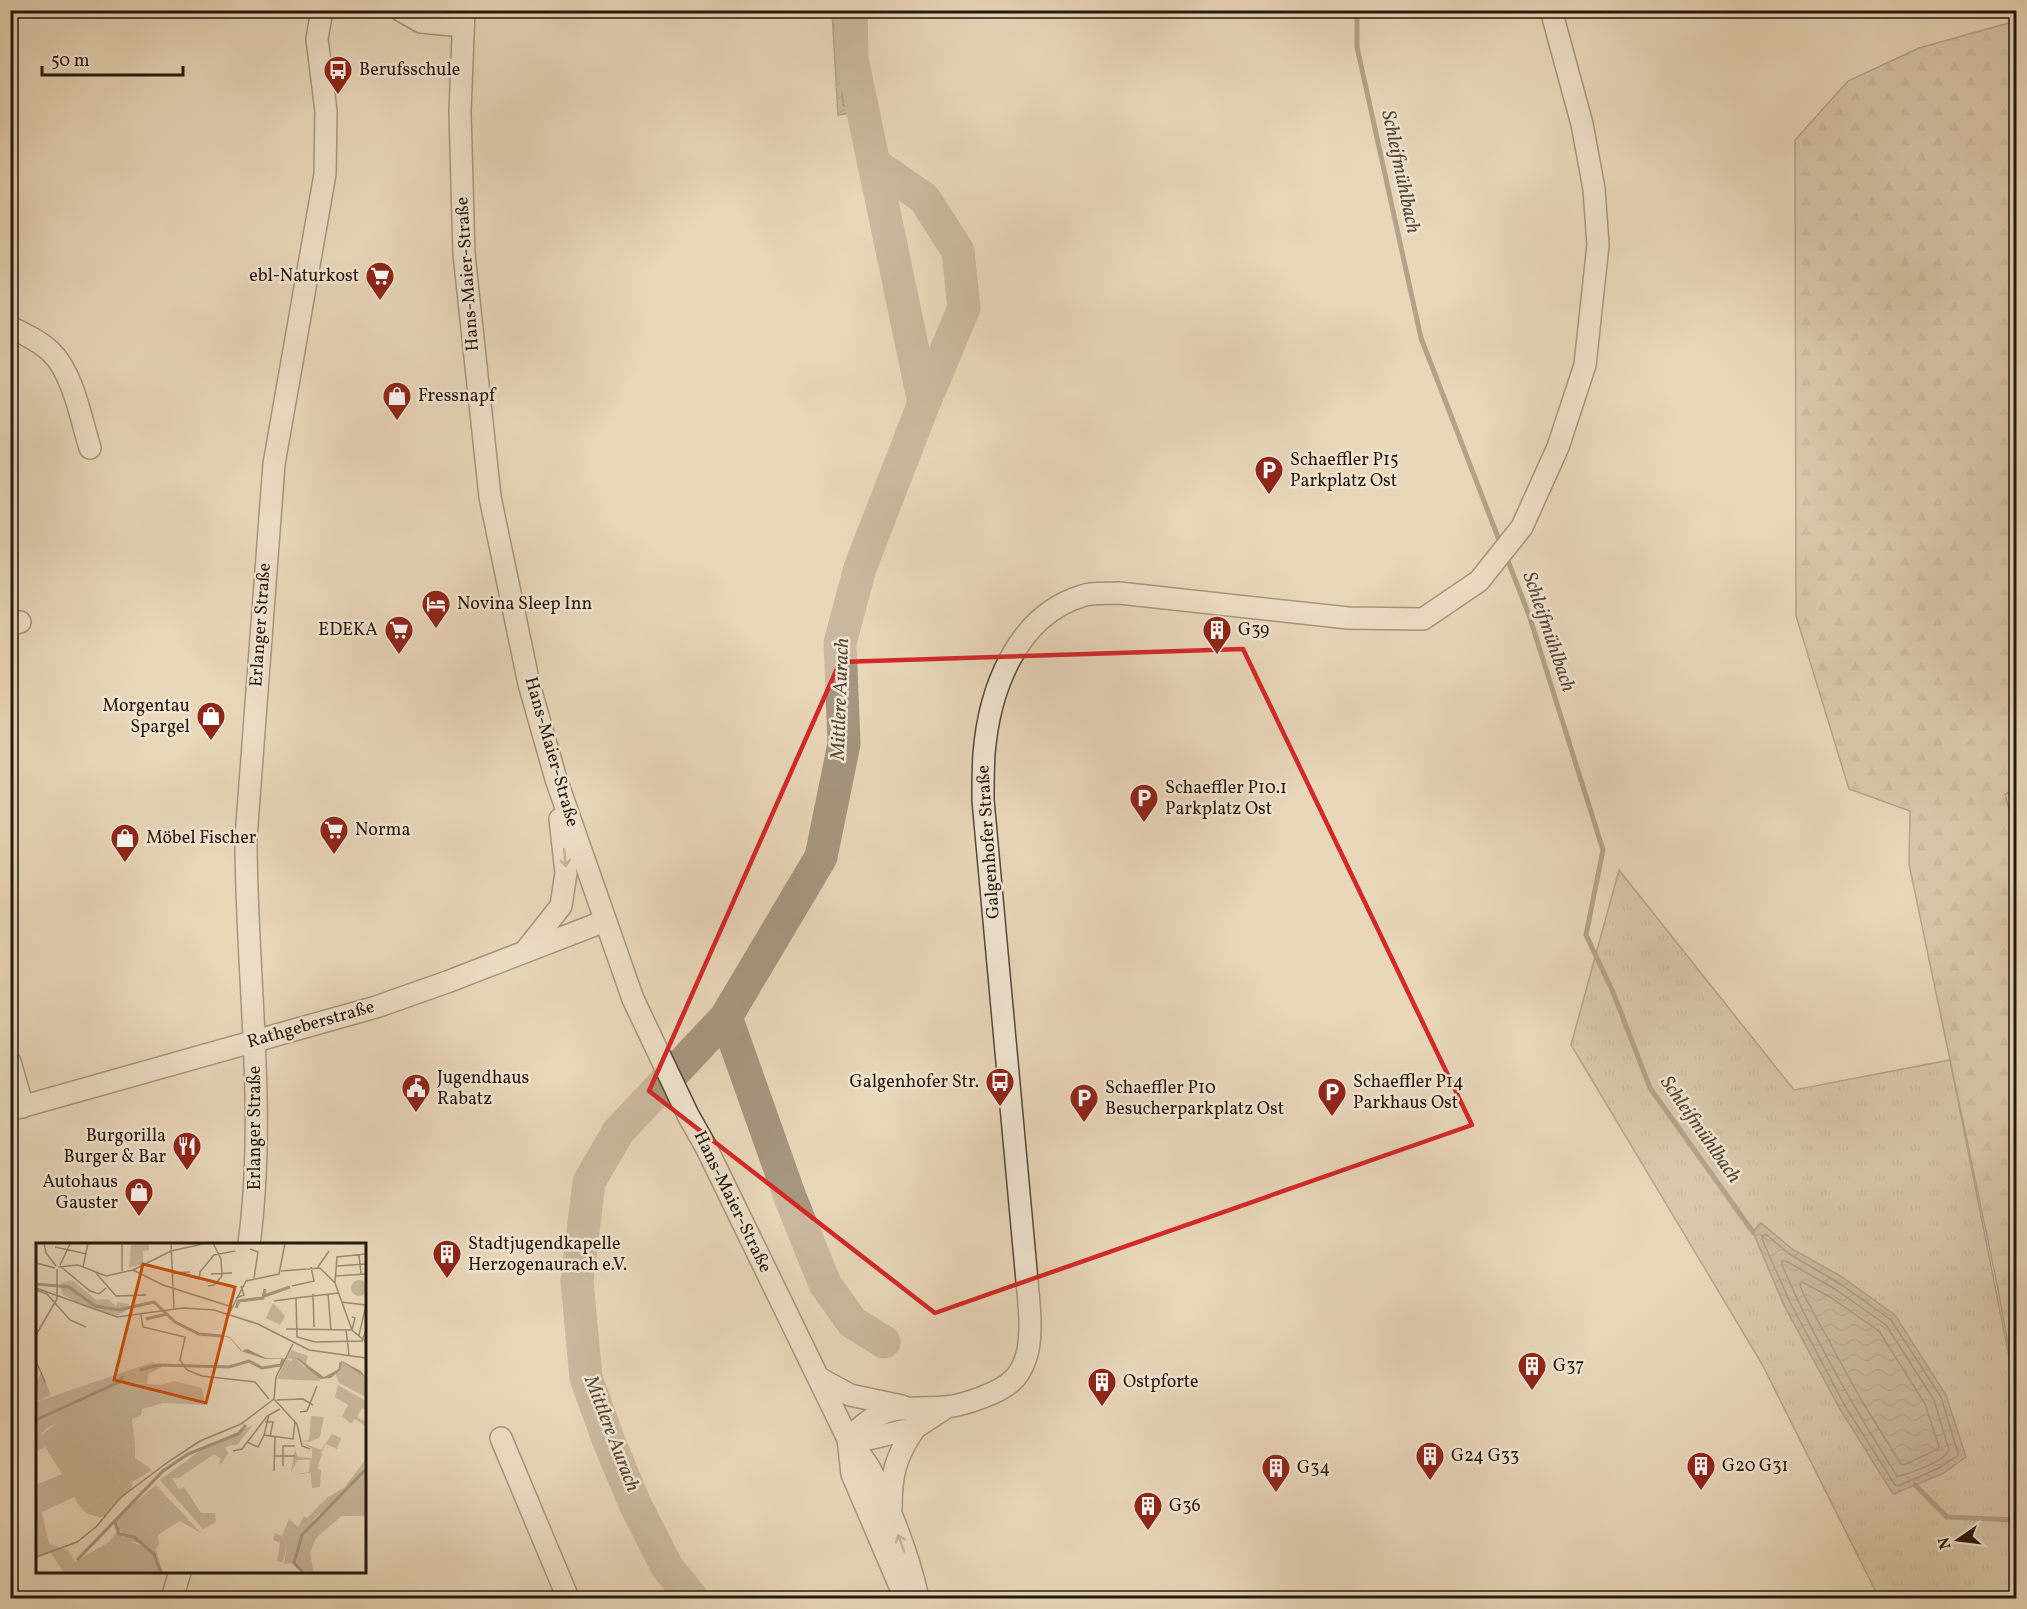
<svg xmlns="http://www.w3.org/2000/svg" width="2027" height="1609" font-family="Vollkorn,serif">
<defs>
<pattern id="grass-tufts" width="24" height="20" patternUnits="userSpaceOnUse" patternTransform="scale(1.5)"><rect width="24" height="20" fill="#c8b79c"/><path d="M3 7l-1-3M5 7V3M7 7l1-3M15 17l-1-3M17 17v-4M19 17l1-3" fill="none" stroke="#ac9d85"/></pattern>
<pattern id="forest-firs" width="22" height="20" patternUnits="userSpaceOnUse" patternTransform="scale(1.5)"><rect width="22" height="20" fill="#c8b79c"/><path d="M5 1l3.5 6h-7zM16 11l3.5 6h-7z" fill="#ac9d85"/></pattern>
<pattern id="water-waves" width="16" height="10" patternUnits="userSpaceOnUse" patternTransform="scale(1.5)"><rect width="16" height="10" fill="#a6967f"/><path d="M0 5q4-4 8 0t8 0" fill="none" stroke="#877966"/></pattern>
</defs>
<rect width="100%" height="100%" fill="#e9d7ba"/>
<filter id="stains"><feTurbulence type="fractalNoise" baseFrequency=".00333" numOctaves="4"/><feColorMatrix values="0 0 0 0 .2 0 0 0 0 .09 0 0 0 0 .02 0 0 0 .5 -.17"/></filter>
<radialGradient id="worn" r=".72"><stop offset=".6" stop-color="#630" stop-opacity="0"/><stop offset="1" stop-color="#630" stop-opacity=".3"/></radialGradient>
<!-- grass -->
<path fill="url(#grass-tufts)" stroke="#766854" stroke-width="1.5" fill-rule="evenodd" d="M2016,789V836L2004,794Z
M1619,870L1794,1090L1950,1060L2016,1392V1598H1879L1762,1364L1571,1045ZM1761,1223L1792,1249L1842,1277L1840,1409L1784,1305L1753,1232Z"/>
<!-- forest -->
<path fill="url(#forest-firs)" stroke="#766854" stroke-width="1.5" d="M2016,21V789L2005,794L2016,836V1388L1997,1284L1909,864L1910,811L1849,789L1796,616L1795,140L1848,81L1919,48Z"/>
<!-- water -->
<path fill="url(#water-waves)" stroke="#726451" stroke-width="1.5" d="M832,11H859L868,110L838,115Z
M1761,1223L1792,1249L1842,1277L1895,1315L1946,1395L1966,1457L1942,1474L1893,1494L1840,1409L1784,1305L1753,1232Z"/>
<g fill="none" stroke-linecap="round" stroke-linejoin="round">
<!-- shore -->
<path stroke="#655746" stroke-width="1.5" d="M838,10L843,105L846,107L859,105L861,103L853,10
M1763,1235H1767L1789,1254L1839,1283L1891,1320L1941,1397L1958,1453L1957,1456L1939,1468L1898,1486L1895,1485L1845,1406L1790,1302L1762,1239Z
M1782,1261H1786L1835,1289L1886,1325L1934,1400L1949,1450C1941,1464 1916,1470 1901,1476H1897C1854,1408 1813,1338 1782,1265Z
M1802,1282L1830,1297L1879,1331L1925,1404L1939,1446L1938,1449L1904,1465L1901,1464L1860,1398L1804,1295L1800,1285Z"/>
<!-- stream -->
<path stroke="#726451" stroke-width="5" d="M1357,10V47L1421,338L1501,545
M1506,556L1529,615L1603,850L1586,935L1613,992L1650,1088L1753,1232
M1915,1485L1947,1517L2016,1520"/>
<!-- river -->
<path stroke="#a6967f" stroke-width="33" d="M876,165L924,198L958,251L964,308L924,403
M726,1017L790,1197L825,1284L852,1322L884,1342
M692,1598L667,1567L635,1504L610,1444L586,1378L577,1281L589,1182L618,1132L726,1017L821,857L844,744L840,643L860,568L924,403L852,59L851,10"/>
<!-- minor casing -->
<g stroke="#554838" stroke-width="24">
<path id="minor" d="M400,10L421,22L463,26
M464,10L460,112L464,254L490,497L529,684L556,779L633,999L688,1115L706,1147L848,1439C855,1449 864,1458 870,1469C890,1507 909,1556 918,1598
M10,327C24,334 40,341 51,352C73,373 81,419 90,448
M10,625L20,622
M527,949L561,906L566,873L560,819
M10,1062L23,1107
M10,1110L376,1007L447,982L605,921
M249,1244C267,1109 246,974 246,838L274,464L325,174L326,111L317,39L322,10
M819,1378L850,1395L902,1406
M501,1438L568,1598
M848,1439C859,1428 871,1417 886,1412C905,1406 926,1409 946,1407C964,1405 1001,1393 1014,1379C1021,1372 1026,1359 1028,1350C1032,1328 1029,1303 1027,1281L983,800C983,785 983,769 984,754C989,691 1016,616 1082,596C1093,592 1107,594 1119,593L1348,618L1423,619L1479,581L1522,527L1558,447L1585,365L1598,245L1594,189L1582,124L1551,10
M848,1439L852,1474L899,1584L907,1598
M848,1439H868L915,1428L947,1407
M891,1509C891,1475 895,1457 915,1428
M172,1598L180,1572"/>
</g>
<!-- minor -->
<use href="#minor" stroke="#f1e5d2" stroke-width="21"/>
</g>
<!-- one-way arrows -->
<defs><path id="oneway-shaft" d="M-6 0H5M1.5-3L5.5 0L1.5 3" fill="none" stroke-width="1.6" stroke-linecap="round" stroke-linejoin="round" transform="scale(1.5)"/></defs>
<g stroke="#958979">
<use href="#oneway-shaft" transform="translate(565 858) rotate(84)"/>
<use href="#oneway-shaft" transform="translate(901 1543) rotate(-110)"/>
</g>
<!-- marked area -->
<path d="M0 0H2027V1609H0ZM1243,649L1472,1125L935,1313L649,1091L840,662Z" fill="#e9d7ba" fill-opacity=".55" fill-rule="evenodd"/>
<path fill="none" stroke="#d62828" stroke-width="4.5" stroke-linejoin="round" d="M1243,649L1472,1125L935,1313L649,1091L840,662Z"/>
<!-- icons -->
<defs>
<g id="bus-pin" transform="scale(1.5)"><path d="M0 17L-7.5 6A9.5 9.5 0 1 1 7.5 6Z" fill="#8f2418" stroke="#f1e5d2"/><path d="M-5-6H5V4H4V6H2V4H-2V6H-4V4H-5ZM-3.5-4V0h7V-4ZM-3.5 1.2v1.5H-2V1.2ZM2 1.2v1.5H3.5V1.2Z" fill="#fff"/></g>
<g id="supermarket-pin" transform="scale(1.5)"><path d="M0 17L-7.5 6A9.5 9.5 0 1 1 7.5 6Z" fill="#8f2418" stroke="#f1e5d2"/><path d="M-6-5.5h2.5l.6 2H6L4.5 2H-2.5L-4.4-4H-6ZM-1.5 3.2a1.3 1.3 0 1 0 .1 0ZM3 3.2a1.3 1.3 0 1 0 .1 0Z" fill="#fff"/></g>
<g id="shop-pin" transform="scale(1.5)"><path d="M0 17L-7.5 6A9.5 9.5 0 1 1 7.5 6Z" fill="#8f2418" stroke="#f1e5d2"/><path d="M-5-2.5h2.3a2.7 3.5 0 0 1 5.4 0H5L5.5 6h-11ZM-1.5-2.5h3a1.5 2.3 0 0 0-3 0Z" fill="#fff"/></g>
<g id="parking-pin" transform="scale(1.5)"><path d="M0 17L-7.5 6A9.5 9.5 0 1 1 7.5 6Z" fill="#8f2418" stroke="#f1e5d2"/><path d="M-3.5-5.5H1a3.5 3.5 0 0 1 0 7H-1V5.5H-3.5ZM-1-3.4V-.6H.8a1.4 1.4 0 0 0 0-2.8Z" fill="#fff"/></g>
<g id="hotel-pin" transform="scale(1.5)"><path d="M0 17L-7.5 6A9.5 9.5 0 1 1 7.5 6Z" fill="#8f2418" stroke="#f1e5d2"/><path d="M-6-4.5h1.5V1H6V5H4.5V3h-9V5H-6ZM-4 0a1.8 1.8 0 1 1 3.6 0ZM.5 0V-2.5h3Q6-2.5 6 0Z" fill="#fff"/></g>
<g id="building-pin" transform="scale(1.5)"><path d="M0 17L-7.5 6A9.5 9.5 0 1 1 7.5 6Z" fill="#8f2418" stroke="#f1e5d2"/><path d="M-4-6H4V6H1V3H-1V6H-4ZM-2.5-4.3h1.7v1.8h-1.7ZM.8-4.3h1.7v1.8H.8ZM-2.5-1h1.7V.8h-1.7ZM.8-1h1.7V.8H.8Z" fill="#fff"/></g>
<g id="civic-pin" transform="scale(1.5)"><path d="M0 17L-7.5 6A9.5 9.5 0 1 1 7.5 6Z" fill="#8f2418" stroke="#f1e5d2"/><path d="M-.6-6.5H3V-4.5H.6V-3L4-1V1h2V6H-6V1h2V-1L-.6-3ZM-1.2 2.5V6h2.4V2.5Z" fill="#fff"/></g>
<g id="restaurant-pin" transform="scale(1.5)"><path d="M0 17L-7.5 6A9.5 9.5 0 1 1 7.5 6Z" fill="#8f2418" stroke="#f1e5d2"/><path d="M-5-6h1v4h1v-4h1v4h1v-4h1v5L-1.5 .5V6h-2V.5L-5-1ZM5-6V6H3V1.5H1.5Q1.5-4 5-6Z" fill="#fff"/></g>
</defs>
<g fill-rule="evenodd">
<use href="#bus-pin" x="338" y="70"/>
<use href="#supermarket-pin" x="380" y="276"/>
<use href="#shop-pin" x="397" y="396"/>
<use href="#parking-pin" x="1269" y="470"/>
<use href="#hotel-pin" x="436" y="604"/>
<use href="#supermarket-pin" x="399" y="630"/>
<use href="#building-pin" x="1217" y="630"/>
<use href="#shop-pin" x="211" y="716"/>
<use href="#parking-pin" x="1144" y="798"/>
<use href="#supermarket-pin" x="334" y="830"/>
<use href="#shop-pin" x="125" y="838"/>
<use href="#bus-pin" x="1000" y="1082"/>
<use href="#civic-pin" x="416" y="1088"/>
<use href="#parking-pin" x="1332" y="1092"/>
<use href="#parking-pin" x="1084" y="1098"/>
<use href="#restaurant-pin" x="187" y="1146"/>
<use href="#shop-pin" x="139" y="1192"/>
<use href="#building-pin" x="447" y="1254"/>
<use href="#building-pin" x="1532" y="1366"/>
<use href="#building-pin" x="1102" y="1382"/>
<use href="#building-pin" x="1430" y="1456"/>
<use href="#building-pin" x="1701" y="1466"/>
<use href="#building-pin" x="1276" y="1468"/>
<use href="#building-pin" x="1148" y="1506"/>
</g>
<g text-anchor="middle" dominant-baseline="central" stroke-width="5" stroke-linejoin="round" paint-order="stroke">
<!-- poi labels -->
<g font-size="18" fill="#24180c" stroke="#f1e5d2" text-anchor="start">
<text x="359" y="70">Berufsschule</text>
<text x="359" y="276" text-anchor="end">ebl-Naturkost</text>
<text x="418" y="396">Fressnapf</text>
<text x="1290" y="460">Schaeffler P15<tspan x="1290" dy="21">Parkplatz Ost</tspan></text>
<text x="457" y="604">Novina Sleep Inn</text>
<text x="378" y="630" text-anchor="end">EDEKA</text>
<text x="1238" y="630">G39</text>
<text x="190" y="706" text-anchor="end">Morgentau<tspan x="190" dy="21">Spargel</tspan></text>
<text x="1165" y="788">Schaeffler P10.1<tspan x="1165" dy="21">Parkplatz Ost</tspan></text>
<text x="355" y="830">Norma</text>
<text x="146" y="838">Möbel Fischer</text>
<text x="437" y="1078">Jugendhaus<tspan x="437" dy="21">Rabatz</tspan></text>
<text x="979" y="1082" text-anchor="end">Galgenhofer Str.</text>
<text x="1353" y="1082">Schaeffler P14<tspan x="1353" dy="21">Parkhaus Ost</tspan></text>
<text x="1105" y="1088">Schaeffler P10<tspan x="1105" dy="21">Besucherparkplatz Ost</tspan></text>
<text x="166" y="1136" text-anchor="end">Burgorilla<tspan x="166" dy="21">Burger &amp; Bar</tspan></text>
<text x="118" y="1182" text-anchor="end">Autohaus<tspan x="118" dy="21">Gauster</tspan></text>
<text x="468" y="1244">Stadtjugendkapelle<tspan x="468" dy="21">Herzogenaurach e.V.</tspan></text>
<text x="1553" y="1366">G37</text>
<text x="1123" y="1382">Ostpforte</text>
<text x="1451" y="1456">G24 G33</text>
<text x="1722" y="1466">G20 G31</text>
<text x="1297" y="1468">G34</text>
<text x="1169" y="1506">G36</text>
</g>
<!-- street labels -->
<g font-size="18" fill="#24180c" stroke="#f1e5d2">
<text transform="translate(468 274) rotate(-94)">Hans-Maier-Straße</text>
<text transform="translate(261 625) rotate(-86)">Erlanger Straße</text>
<text transform="translate(551 752) rotate(74)">Hans-Maier-Straße</text>
<text transform="translate(989 842) rotate(-94)">Galgenhofer Straße</text>
<text transform="translate(311 1025) rotate(-16)">Rathgeberstraße</text>
<text transform="translate(255 1128) rotate(-90)">Erlanger Straße</text>
<text transform="translate(732 1202) rotate(64)">Hans-Maier-Straße</text>
</g>
<!-- water labels -->
<g font-size="20" font-style="italic" fill="#584a3a" stroke="#f1e5d2">
<text transform="translate(1400 172) rotate(78)">Schleifmühlbach</text>
<text transform="translate(1548 632) rotate(71)">Schleifmühlbach</text>
<text transform="translate(841 699) rotate(-88)">Mittlere Aurach</text>
<text transform="translate(1700 1130) rotate(55)">Schleifmühlbach</text>
<text transform="translate(611 1434) rotate(69)">Mittlere Aurach</text>
</g>
</g>
<!-- overview -->
<g transform="translate(36 1243)">
<rect width="330" height="330" fill="#e9d7ba"/>
<path d="M315 45a8 8 0 1 1 16 0a8 8 0 1 1-16 0ZM255,107L272,113L269,123L260,115L267,123L280,129L284,138L241,136L250,116L256,118V116L251,115ZM117,119L126,124L112,131L111,141L86,139L0,180V159ZM306,119L330,135V154L303,140L299,130ZM302,142L330,158V168L326,165L321,174L330,179V183L319,176L315,181L306,173L312,162L299,154ZM125,147L127,160L106,166L105,172L96,176L99,201L76,212L74,222L83,238L77,248L47,267L38,254L6,269L13,301L32,307L39,319L73,299L81,288L89,297L116,306L122,320L119,304L127,330H28L15,310L0,315V242L26,231L3,194L27,175L85,149ZM275,173L288,174L284,194L274,199L265,198L273,197ZM283,210L286,211L281,226L285,227L284,244L276,245L274,224ZM330,216L325,234L278,276L260,306L258,320L248,321L251,302L246,293L253,276L262,284L268,273L271,275L292,254L308,245Z" fill="#c8b79c"/>
<path d="M138,138L166,145L169,162L127,160L125,147L85,149L11,185L3,194L9,204L0,209V180L86,139L125,142ZM217,182L202,201L189,204L192,210L186,220L183,222L185,216L178,211L143,235H136L143,246L148,244L165,270H179L180,279L167,286L124,237L172,202ZM296,191L305,195L301,206L290,201L274,230L255,232L273,229L274,217H262L255,229L259,206L262,214L276,215V206L265,199L285,207ZM99,201V215L116,227L96,239V245L66,275L50,270L47,267L77,248L83,238L74,222L76,212ZM330,226V273H306L280,295L274,310L278,330L261,326L260,306L266,292ZM120,242L165,290L144,278L122,292L123,302L119,306L122,320L116,306L107,300L87,298L89,293L78,282V277ZM239,290L246,293L251,302L247,319L241,318L244,300L237,297Z" fill="#c8b79c"/>
<path d="M95,0H113V7L107,8V21L93,25Z" fill="#c8b79c"/>
<path d="M36,37L60,57L72,56L80,63L82,59L93,61L94,65L81,73L49,64L26,51L25,40ZM237,60L249,73L244,82L230,75ZM6,130L15,152L2,158L0,136Z" fill="#c8b79c"/>
<path d="M181,91L194,94L206,108L211,106L230,115H262L288,134L303,126V120L306,118L325,128L330,135L306,119L304,127L295,135L284,136L260,115L229,116L205,108L194,95Z" fill="#a6967f"/>
<path fill="none" stroke="#a6967f" stroke-width="3" d="M0,41L33,44L59,63L83,67L118,59L139,79L163,91L186,93M228,53L254,44M200,65L203,58L227,55L229,46M110,76L131,71M104,127L123,122L193,124L213,118L226,125L245,122L247,116M0,177L83,139L87,133M78,277L83,291L98,294L118,311L125,330M41,317L127,228L152,211L202,191L210,182M268,330L258,320L266,292L330,226"/>
<path fill="none" stroke="#9a8b74" stroke-width="1.5" d="M8,0L10,10L20,23M135,0L138,66M19,4L51,11M214,6L222,9L218,35M323,12L325,31M0,20L19,25M24,22L34,1M24,23L54,48L63,51L70,45M301,23L330,21M22,24L42,22L70,33L97,27L127,42L196,64M47,24L52,0M282,24L293,8M97,27L135,8L171,0M86,28V0M245,28L284,25L299,40L316,87L330,99M60,30L80,53L110,52M136,30L154,29M175,31L196,30M300,33L330,31M163,37L164,29L178,12L199,8M299,40L301,14L330,11M172,43L178,42L186,33L185,16L177,0M256,43L278,38L275,24M0,45L81,74L147,65L178,67L222,81L273,107L330,115M0,47L11,51L34,77L50,84M303,50L260,55L261,94L279,99L326,98L330,87M277,51L278,84M292,51L295,87M200,55L208,52L205,43M238,58L260,55M305,59L330,62M193,71L210,38L243,31L249,0M105,72L107,84L149,94L144,117L151,127L166,133L219,139L233,156M250,86L316,87L319,75L316,74M310,87L313,112M0,92L21,56V26M323,92L330,62M257,101L240,134L238,156L261,181L266,203L274,206M0,118L9,139M241,157L267,156L277,162M244,166L233,172L228,192L257,196L259,179M264,169L271,168L281,143M229,179H237L234,194M211,199L222,204L228,192M197,208L206,206L232,172M238,213H259M247,223V203H259M238,228L239,194M0,314L41,299L61,283L84,255L132,219L164,198L205,181L238,156"/>
<path fill="#cb4f0c" fill-opacity="0.15" stroke="#cb4f0c" stroke-width="3" d="M107,21L199,44L170,160L78,137Z"/>
<rect width="330" height="330" fill="none" stroke="#24180c" stroke-width="3"/>
</g>
<!-- margin -->
<rect width="2027" height="1609" fill="none" stroke="#e9d7ba" stroke-width="36"/>
<rect x="12" y="12" width="2003" height="1585" fill="none" stroke="#24180c" stroke-width="3"/>
<rect x="18" y="18" width="1991" height="1573" fill="none" stroke="#24180c" stroke-width="1.5"/>
<!-- north arrow -->
<g transform="translate(1958 1540) rotate(256)" stroke="#f1e5d2" stroke-width="4.5" paint-order="stroke">
<path d="M0-4.5L10 22L0 15L-10 22Z" fill="#24180c"/>
<text y="-9" font-size="16" font-weight="bold" text-anchor="middle" fill="#24180c">N</text>
</g>
<!-- scale -->
<path d="M42 66v9h141v-9" fill="none" stroke="#24180c" stroke-width="3"/>
<text x="51" y="66" font-size="18" fill="#24180c" stroke="#f1e5d2" stroke-width="4.5" paint-order="stroke">50 m</text>
<rect width="100%" height="100%" filter="url(#stains)"/>
<rect width="100%" height="100%" fill="url(#worn)"/>
</svg>
